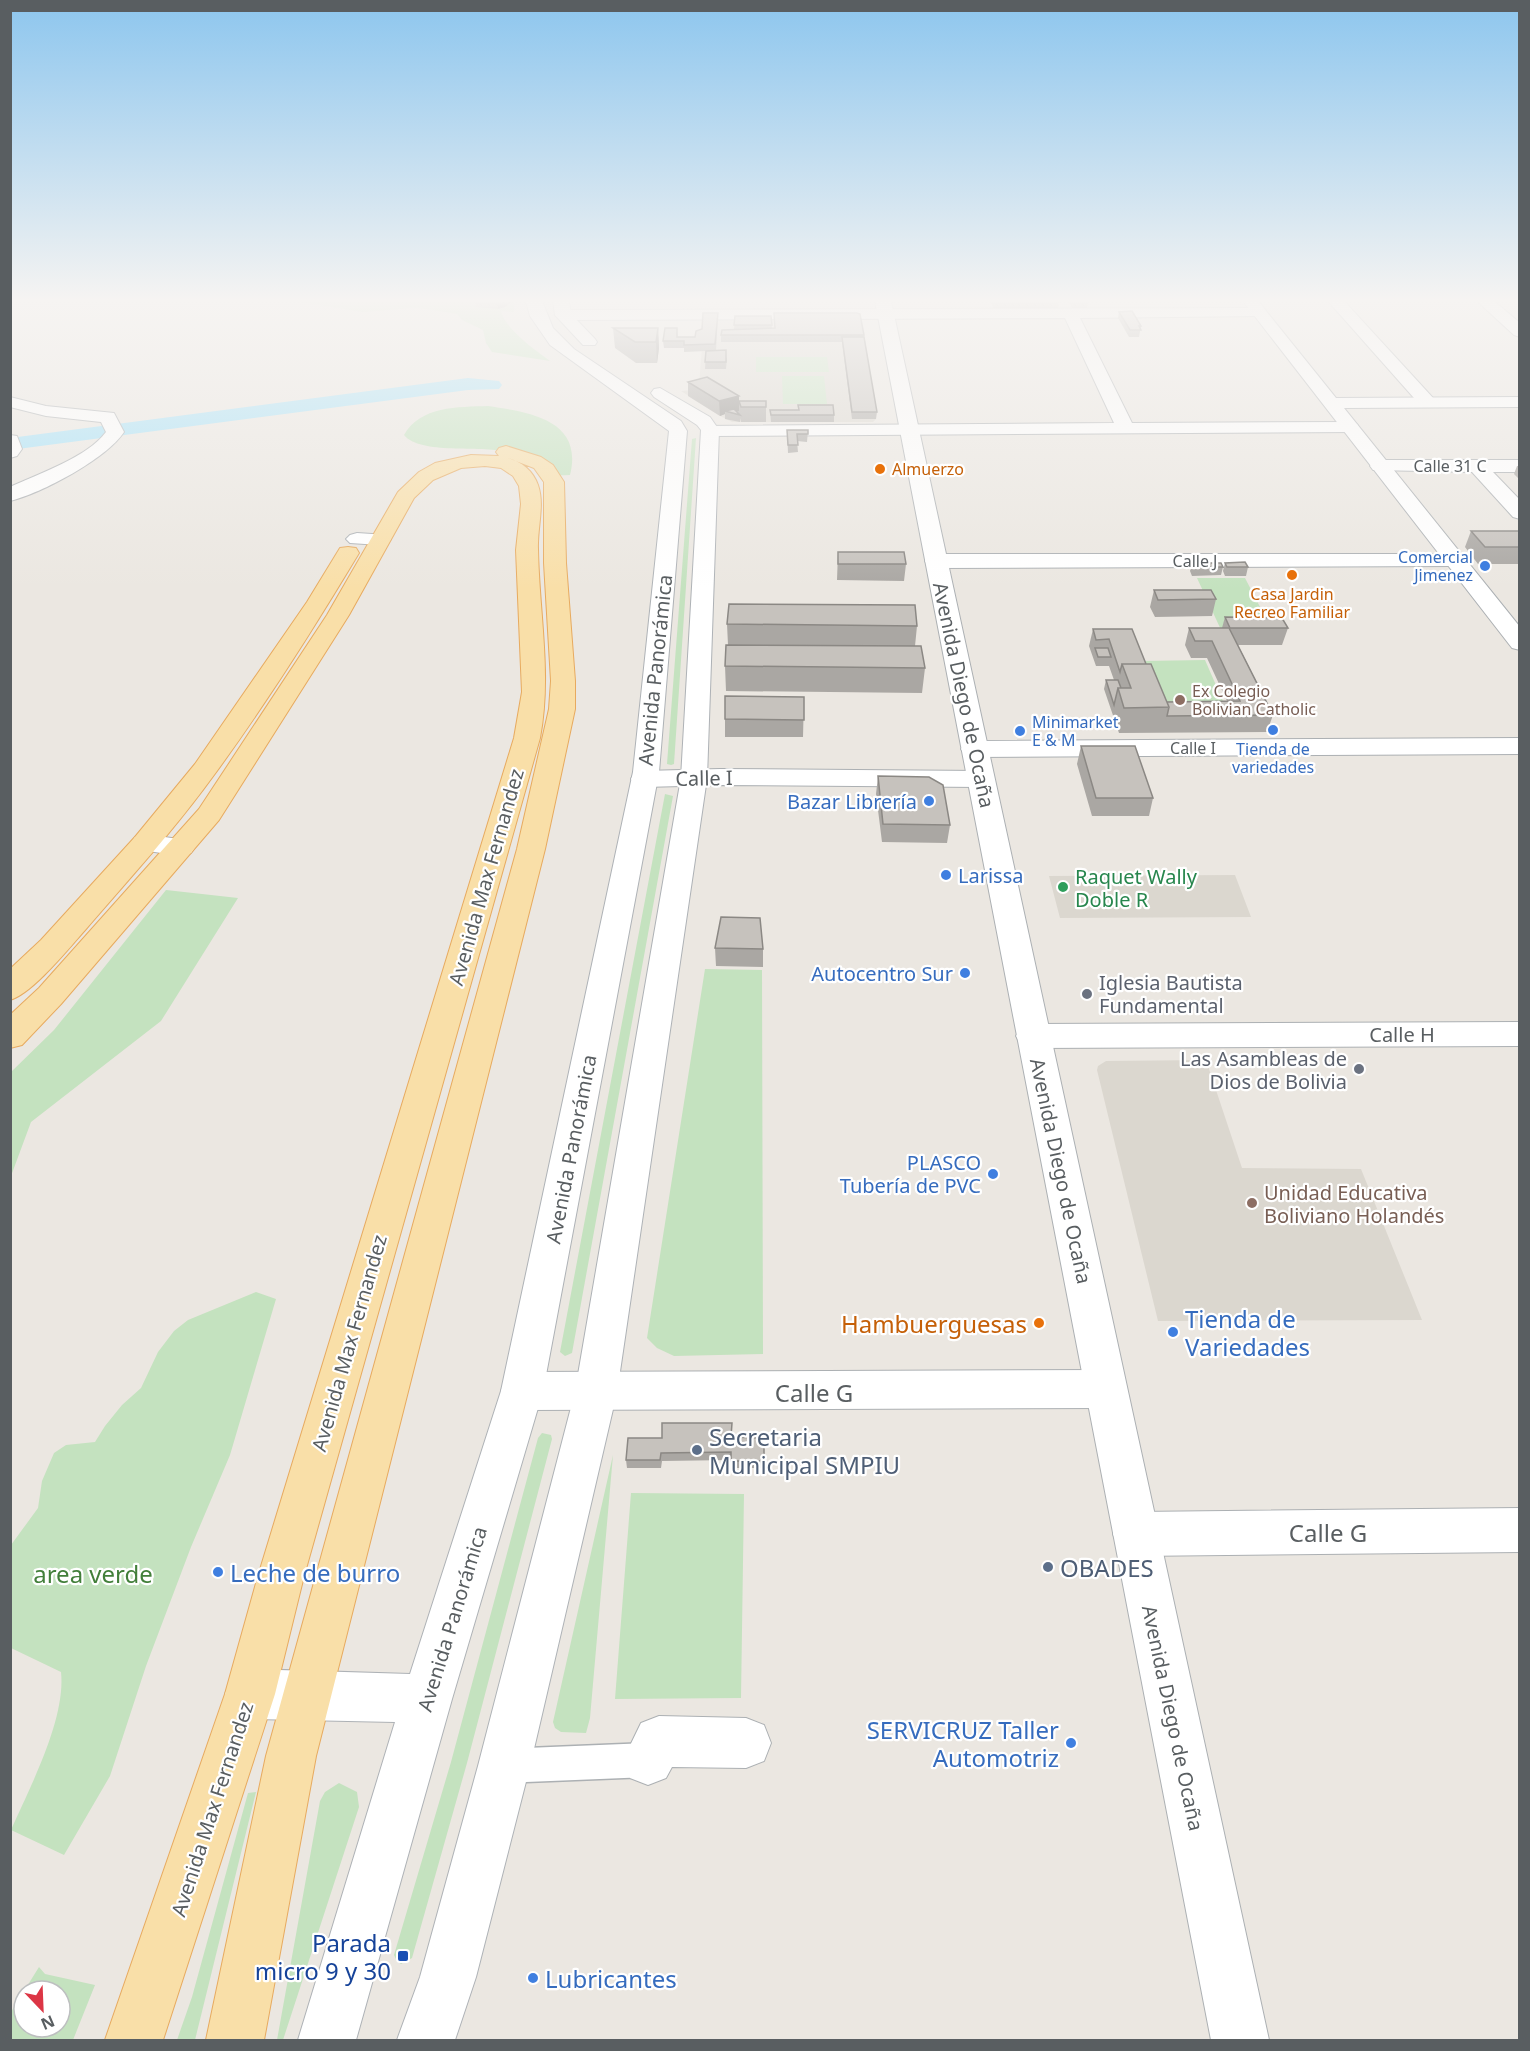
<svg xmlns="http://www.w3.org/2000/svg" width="1530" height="2051" font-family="'Noto Sans',sans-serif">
<rect width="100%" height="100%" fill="#ebe7e1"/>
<!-- education -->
<path fill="#dbd7cf" d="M704,320L860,321L876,419L873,422H732L720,416L681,391L703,389L699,386Z
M1235,875L1251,917L1060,918L1049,876Z
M1206,1060L1242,1168L1361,1169L1422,1320L1158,1321L1097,1070L1098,1066L1106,1061Z"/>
<!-- green -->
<path fill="#c4e2bf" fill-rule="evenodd" d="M514,301V312L501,311C505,329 535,350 550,361L492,352L486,343L483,330L462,320L457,314L427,309L412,308L363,312L301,302Z
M756,357H827L829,372H756Z
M782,376H824L827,404H783Z
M488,406C528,412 584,419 570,475C564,475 557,476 552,474C536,471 522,456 506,452C481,445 420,455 404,435C420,406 458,407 488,406Z
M696,438L674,764L671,765L667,764L692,439Z
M1197,578H1245L1273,632H1222Z
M1205,660L1229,715H1163L1142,661Z
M665,794L673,796L572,1353L565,1356L560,1352Z
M166,890L238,898L161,1021L31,1122L11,1176V1072L54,1030Z
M705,969L762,970L763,1354L674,1356L657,1348L647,1338Z
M256,1292L276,1299L230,1455L191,1547L146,1666L110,1776L64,1855L11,1830C30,1787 66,1719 61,1672L11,1648V1545L38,1508L42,1481L54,1453L66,1445L95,1442L105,1426L122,1405L141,1388L158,1352L174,1331L188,1320Z
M542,1433L551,1435L552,1439L467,1763L412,1958L401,1964L397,1961L394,1955L451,1762L538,1438Z
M613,1455L590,1718L586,1733L561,1732L555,1728L553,1722Z
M631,1493L744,1494L741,1698L615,1699Z
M339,1783L357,1792L359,1807L283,2040H277L320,1801L325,1792Z
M256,1792L195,2040H177L192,1997L248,1793Z
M39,1967L45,1974L95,1985L73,2040H11V2012ZM24,1991H60V2027H24Z"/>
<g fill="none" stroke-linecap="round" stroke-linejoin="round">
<!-- canal -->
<path fill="#a4e1f8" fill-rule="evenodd" d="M468,378L499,381L502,385L499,389L468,390L10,450V438Z"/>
<!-- service casing -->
<g stroke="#acb0b3" stroke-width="3">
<path id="service" d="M648,1743L660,1748L665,1760L660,1772L648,1777L504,1783L492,1778L487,1766L492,1754L504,1749Z"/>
</g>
<!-- pedestrian casing -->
<g stroke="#acb0b3" stroke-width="2">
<path id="pedestrian" d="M659,1716L746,1718L764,1725L771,1743L764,1761L746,1768L672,1767L666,1778L648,1785L630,1778L623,1760L641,1723Z"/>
</g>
<!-- minor casing -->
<g stroke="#acb0b3" stroke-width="2">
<path id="minor" d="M1328,301H1344L1434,399L1437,403L1434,407H1422Z
M1477,301H1494L1520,323V337L1514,335Z
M1259,308L1267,313L1265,316L1080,318L1132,423L1350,422L1357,424L1359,428L1357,432L710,436L703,434L701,430L703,426L1114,423L1065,318L563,320L555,315L563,310Z
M10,397L46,406L114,413L124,432C106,459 42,493 10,501V487C38,474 88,457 106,432L101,422L46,416L10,407Z
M10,435L17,436L22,449L17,456L10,458Z
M1380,460H1520V472H1493L1520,500V519L1513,517L1472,472L1373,470L1370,466L1373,462Z
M936,554H1453L1461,555L1464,560L1461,565L1453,566L936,568L928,566L925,561L928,556Z
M1520,738V754L974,757L965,755L961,749L965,743L974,741Z
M720,769L981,771L991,773L994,779L991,785L981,787L720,785L644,787L634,785L631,779L634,773L644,771Z
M1520,1022V1046L1033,1048L1021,1045L1016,1036L1021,1027L1033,1024Z
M1105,1370L1120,1375L1126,1389L1120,1403L1105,1408L522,1410L507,1405L501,1391L507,1377L522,1372Z
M1520,1508V1552L1136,1556L1120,1550L1113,1534L1120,1518L1136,1512Z"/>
</g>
<!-- tertiary casing -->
<g stroke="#acb0b3" stroke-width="2">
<path id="tertiary" d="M875,301H891L1269,2040H1211Z
M1243,301H1258L1336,398L1520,397V407L1344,408L1520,627V650L1512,648Z"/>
</g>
<!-- secondary casing -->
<g stroke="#aeb2b6" stroke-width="2">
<path id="secondary" d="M526,301H542L553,328L574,349L681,421L687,431L659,772L543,1391L452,1699L356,2040H298L395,1722L250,1719L233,1711L225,1694L233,1677L250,1669L410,1674L501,1391L633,772L669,431L550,345L530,316Z
M553,301H569L571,314L595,339L597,342L595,345H583L555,315Z
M660,388L710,417L719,430L707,778L617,1392L530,1766L476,1977L455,2040H397L420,1977L478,1766L575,1392L681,778L701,430L697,425L654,397L651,393L654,389Z
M357,533L387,535L391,539L387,543L380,545L350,543L346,539L350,535Z
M145,834L191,841L195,847L191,853L181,856L135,849L131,843L135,837Z"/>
</g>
<!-- primary casing -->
<g stroke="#e7aa5f" stroke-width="2">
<path id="primary" d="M506,446L541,457L553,465L564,482L566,563L575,681V709L545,849L316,1756L264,2040H206L266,1756L517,849L549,709L551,681L544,563V482L534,468L508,458C522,462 533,471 538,485C545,505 537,528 538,549C539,613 552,675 540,738L304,1576L275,1694L163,2040H105L225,1694L258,1576L514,738L522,692L516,550L521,504L519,486L513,476L501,468L485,466L461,468L433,480L414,498L349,615L219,820L61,1004L22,1045L10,1048V1015L39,988L199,809L327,615L398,492L419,472L435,463L471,455L499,456L496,452L499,448Z
M348,547L356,548L359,553C314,628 266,704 214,775C175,829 130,878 86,929C69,948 33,993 10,1000V969L41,940L135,837L195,764L307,602L340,548Z"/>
</g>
<!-- service -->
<use href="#service" fill="#fff" fill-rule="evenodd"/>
<!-- pedestrian -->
<use href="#pedestrian" fill="#fff" fill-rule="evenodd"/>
<!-- minor -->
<use href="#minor" fill="#fff" fill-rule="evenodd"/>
<!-- tertiary -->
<use href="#tertiary" fill="#fff" fill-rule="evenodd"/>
<!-- secondary -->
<use href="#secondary" fill="#fff" fill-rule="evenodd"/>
<!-- primary -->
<use href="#primary" fill="#f9dfa8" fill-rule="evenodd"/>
</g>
<!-- wall -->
<path fill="#aaa7a3" d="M475,302H511L505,307L498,309L476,307Z
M991,302H1059L1058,308H993Z
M1069,302H1089L1088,303L1087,308H1072Z
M1119,312L1141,326L1139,337H1129L1118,318Z
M718,313L716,351L727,358L726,369H705L706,351L684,352V348H664L663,341L677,337H695Z
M735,316H771L772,328L864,335L877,412L876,419H852L842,342H721V335L734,329Z
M613,328H658L659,348L657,363H636L615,348Z
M688,382L739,401H766V422H741L740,418V422L725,419V414L720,416L688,396Z
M798,405L834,415V422H771L770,410H798Z
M787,430H808L807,442L797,441L798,452L788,453Z
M1517,466H1520V480L1514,474Z
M1471,531H1520V564H1478L1465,547Z
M838,552L906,564L904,581L837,580Z
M1192,563L1223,567L1221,575L1192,576L1190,571Z
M1225,563L1248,567L1246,576H1225L1223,571Z
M1154,590L1216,599L1212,616L1155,617L1150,607Z
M1225,617L1288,628L1282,645H1238L1273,715L1267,732L1119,733L1104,689L1106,680H1114L1109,666H1096L1089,646L1093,629L1146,664L1167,702L1227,701L1207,658H1191L1185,645L1189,628H1222Z
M727,624L917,626L915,646L925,668L922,693L726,691L725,666L728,645Z
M804,697L803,737H725V719Z
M1081,746L1153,798L1149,816H1092L1077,764Z
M878,776L950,825L947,843L882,842L876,794Z
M715,948L763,949V967L716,966Z
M732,1437L764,1438V1468H731V1460L662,1461L661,1468H627L626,1460Z"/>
<!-- shaded-wall -->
<path fill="#8b8884" d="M497,302H511L505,307L498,309Z
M658,328L659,348L657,363L656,342Z
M739,396V411L731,413L725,411V414L720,416L719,401Z"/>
<!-- building -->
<path fill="#c6c2bd" stroke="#8b8884" stroke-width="1.5" d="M1132,311L1141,326H1139L1141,330H1130L1119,312Z
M703,313H718L715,344L684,345V341H663L665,328H677V337H695L696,331L702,329Z
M774,313H857L860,314L864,335H721L722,330L775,328Z
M735,316H771L772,325H734Z
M613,328H658L656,342H635Z
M842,337H864L877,412H852Z
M726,350V362H705L706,351Z
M707,377L739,396L719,401L688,382Z
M739,401H766V407H741Z
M798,405H833L834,415H771L770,410H799Z
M734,409L740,415L725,411Z
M787,430H808V434H797L798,445H788Z
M1471,531H1520V547H1485Z
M838,552H904L906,564H838Z
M1245,562L1248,567H1227L1225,563Z
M1192,563H1221L1223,567H1194Z
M1154,590H1211L1216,599L1158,600Z
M729,604L915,605L917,626L727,624Z
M1225,617L1282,618L1288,628H1230Z
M1189,628H1229L1273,715L1167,716L1169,707L1167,702L1240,701L1212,641H1195Z
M1093,629H1132L1146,664H1122L1120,672L1109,639L1096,640Z
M726,645L921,646L925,668L725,666Z
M1095,648H1108L1111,657H1098Z
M1122,664H1151L1169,707L1124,708L1118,688H1131Z
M1106,680H1118L1121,688H1118L1114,705Z
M725,696L804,697V720L725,719Z
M1081,746H1135L1153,798H1096Z
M878,776L929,777L943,785L950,825L883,824Z
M721,917L760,918L763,949L715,948Z
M662,1423H732L731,1437L764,1438V1461H731V1452L661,1453L660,1460H626L628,1438H662Z"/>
<!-- sky -->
<linearGradient id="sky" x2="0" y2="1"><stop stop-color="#8dc6ee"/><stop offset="0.51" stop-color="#f6f4f2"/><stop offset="1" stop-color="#f6f4f2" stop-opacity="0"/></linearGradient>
<rect width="1530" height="589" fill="url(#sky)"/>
<!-- markers -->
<g fill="#e8710a" stroke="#fff" stroke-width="2">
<circle cx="880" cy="469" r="6"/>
<circle cx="1292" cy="575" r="6"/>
<circle cx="1039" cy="1323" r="6"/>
</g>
<g fill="#3f7fe0" stroke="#fff" stroke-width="2">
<circle cx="1485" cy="566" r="6"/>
<circle cx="1273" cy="730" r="6"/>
<circle cx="1020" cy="731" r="6"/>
<circle cx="929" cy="801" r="6"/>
<circle cx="946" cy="875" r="6"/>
<circle cx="965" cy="973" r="6"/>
<circle cx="993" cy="1174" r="6"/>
<circle cx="1173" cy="1332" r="6"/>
<circle cx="218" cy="1572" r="6"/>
<circle cx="1071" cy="1743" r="6"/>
<circle cx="533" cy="1978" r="6"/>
</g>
<g fill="#8d6e63" stroke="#fff" stroke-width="2">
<circle cx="1180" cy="700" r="6"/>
<circle cx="1252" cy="1203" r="6"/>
</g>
<circle fill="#2e9e5b" stroke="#fff" stroke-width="2" cx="1063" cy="887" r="6"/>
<g fill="#6b7280" stroke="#fff" stroke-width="2">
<circle cx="1087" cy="994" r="6"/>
<circle cx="1359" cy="1069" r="6"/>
</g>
<g fill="#5c6f8a" stroke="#fff" stroke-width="2">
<circle cx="697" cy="1450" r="6"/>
<circle cx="1048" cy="1567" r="6"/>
</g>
<rect fill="#1a4fb4" stroke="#fff" stroke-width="2" x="397" y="1950" width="12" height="12" rx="3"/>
<g text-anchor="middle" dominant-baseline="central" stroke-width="4.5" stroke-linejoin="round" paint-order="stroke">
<!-- far-street labels -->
<g font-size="16" fill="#595e61" stroke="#fff">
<text x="1450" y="466">Calle 31 C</text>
<text x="1195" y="561">Calle J</text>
<text x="1193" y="748">Calle I</text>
</g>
<!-- far-food labels -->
<g font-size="16" fill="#c56008" stroke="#fff" text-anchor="start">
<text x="892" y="469">Almuerzo</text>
<text x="1292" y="594" text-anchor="middle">Casa Jardin<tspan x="1292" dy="18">Recreo Familiar</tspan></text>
</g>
<!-- far-shop labels -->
<g font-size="16" fill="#366cbe" stroke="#fff" text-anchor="end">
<text x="1473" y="557">Comercial<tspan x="1473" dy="18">Jimenez</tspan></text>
<text x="1032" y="722" text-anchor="start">Minimarket<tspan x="1032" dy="18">E &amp; M</tspan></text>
<text x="1273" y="749" text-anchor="middle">Tienda de<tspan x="1273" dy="18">variedades</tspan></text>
</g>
<!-- far-education labels -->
<g font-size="16" fill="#785e54" stroke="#fff" text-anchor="start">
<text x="1192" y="691">Ex Colegio<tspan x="1192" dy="18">Bolivian Catholic</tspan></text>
</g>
<!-- street labels -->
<g font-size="20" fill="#595e61" stroke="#fff">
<text transform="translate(655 670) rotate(-84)">Avenida Panorámica</text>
<text transform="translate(964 695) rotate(78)">Avenida Diego de Ocaña</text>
<text transform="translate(704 778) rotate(-1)">Calle I</text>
<text transform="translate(486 877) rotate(-74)">Avenida Max Fernandez</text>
<text x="1402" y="1034">Calle H</text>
<text transform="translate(571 1149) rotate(-79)">Avenida Panorámica</text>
<text transform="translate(1061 1171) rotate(78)">Avenida Diego de Ocaña</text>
<text transform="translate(349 1343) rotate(-74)">Avenida Max Fernandez</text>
<text transform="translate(452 1619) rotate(-73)">Avenida Panorámica</text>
<text transform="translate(1173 1718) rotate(78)">Avenida Diego de Ocaña</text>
<text transform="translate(212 1809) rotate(-72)">Avenida Max Fernandez</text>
</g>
<!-- shop labels -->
<g font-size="20" fill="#366cbe" stroke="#fff" text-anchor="end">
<text x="917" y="801">Bazar Librería</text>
<text x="958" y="875" text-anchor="start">Larissa</text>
<text x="953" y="973">Autocentro Sur</text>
<text x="981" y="1162">PLASCO<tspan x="981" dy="23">Tubería de PVC</tspan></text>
</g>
<!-- leisure labels -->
<g font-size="20" fill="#27864d" stroke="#fff" text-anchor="start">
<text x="1075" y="876">Raquet Wally<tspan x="1075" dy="23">Doble R</tspan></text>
</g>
<!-- worship labels -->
<g font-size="20" fill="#5b616d" stroke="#fff" text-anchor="start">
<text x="1099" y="982">Iglesia Bautista<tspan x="1099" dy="23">Fundamental</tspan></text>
<text x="1347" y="1058" text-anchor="end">Las Asambleas de<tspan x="1347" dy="23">Dios de Bolivia</tspan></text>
</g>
<!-- education labels -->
<g font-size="20" fill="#785e54" stroke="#fff" text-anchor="start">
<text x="1264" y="1192">Unidad Educativa<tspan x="1264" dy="23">Boliviano Holandés</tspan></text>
</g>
<!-- near-shop labels -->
<g font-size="24" fill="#366cbe" stroke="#fff" text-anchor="start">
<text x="1185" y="1318">Tienda de<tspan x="1185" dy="28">Variedades</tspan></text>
<text x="230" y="1572">Leche de burro</text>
<text x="1059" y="1729" text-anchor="end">SERVICRUZ Taller<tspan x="1059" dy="28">Automotriz</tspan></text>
<text x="545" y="1978">Lubricantes</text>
</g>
<!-- near-food labels -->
<g font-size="24" fill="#c56008" stroke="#fff" text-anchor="end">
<text x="1027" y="1323">Hambuerguesas</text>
</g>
<!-- near-street labels -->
<g font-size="24" fill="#595e61" stroke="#fff">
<text x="814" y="1392">Calle G</text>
<text x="1328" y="1532">Calle G</text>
</g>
<!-- near-service labels -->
<g font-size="24" fill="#4e5e75" stroke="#fff" text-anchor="start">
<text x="709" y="1436">Secretaria<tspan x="709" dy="28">Municipal SMPIU</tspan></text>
<text x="1060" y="1567">OBADES</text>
</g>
<!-- near-park labels -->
<g font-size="24" fill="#427f3a" stroke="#fff">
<text x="93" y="1573">area verde</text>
</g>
<!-- near-transit labels -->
<g font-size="24" fill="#164399" stroke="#fff" text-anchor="end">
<text x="391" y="1942">Parada<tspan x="391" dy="28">micro 9 y 30</tspan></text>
</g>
</g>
<!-- border -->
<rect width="1530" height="2051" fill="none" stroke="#595e61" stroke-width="24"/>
<!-- north arrow -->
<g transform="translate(42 2009) rotate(157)"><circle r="28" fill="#ffffff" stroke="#bdbfc0" stroke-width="1.5"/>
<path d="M0-4.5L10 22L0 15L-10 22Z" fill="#dc3645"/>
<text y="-9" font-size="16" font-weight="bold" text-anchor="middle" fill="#595e61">N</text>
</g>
</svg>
